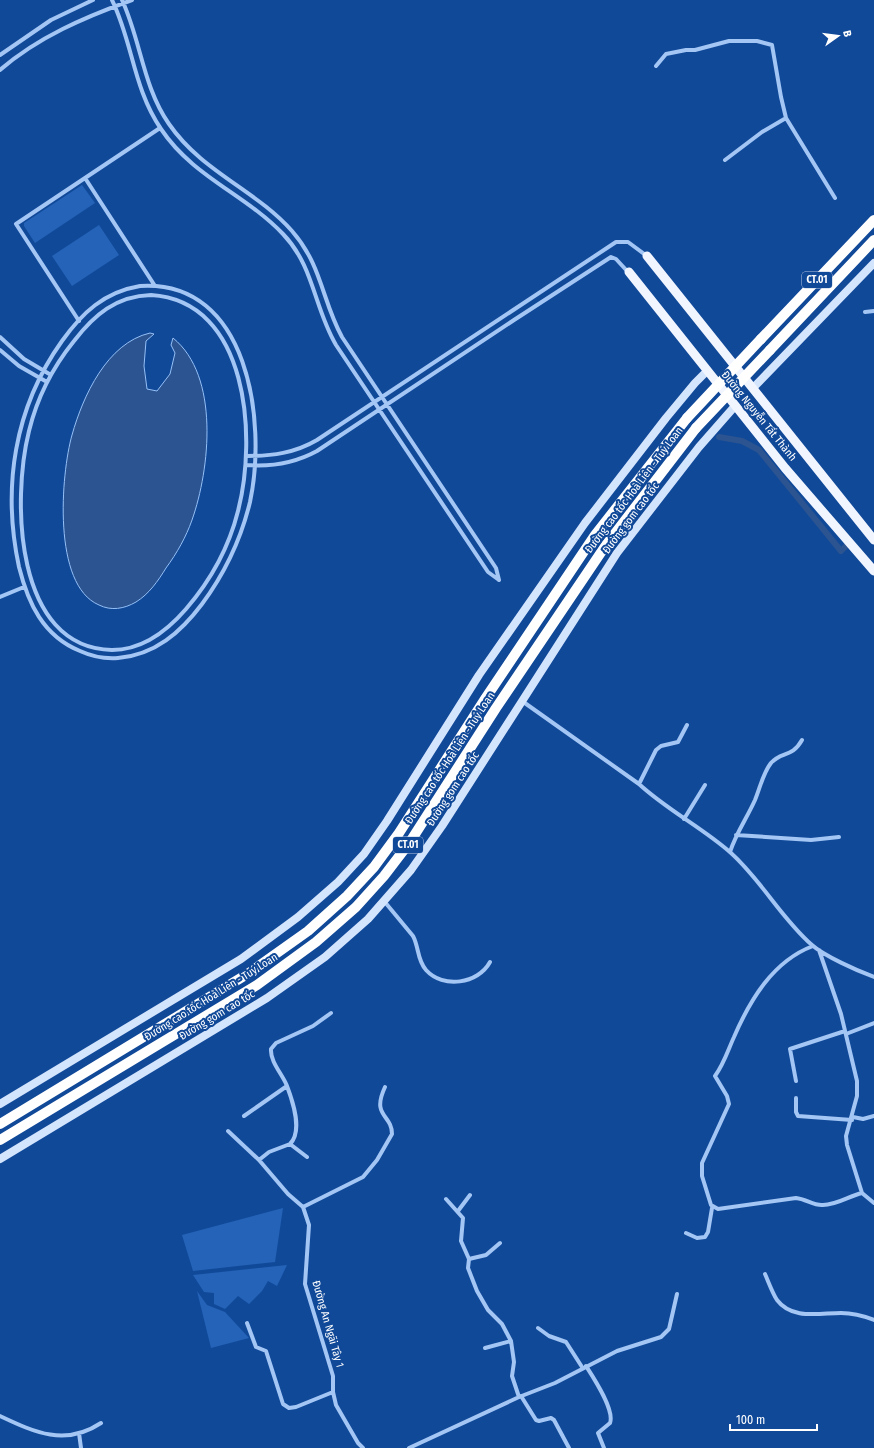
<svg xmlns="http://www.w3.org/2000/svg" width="874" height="1448" font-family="'Fira Sans Condensed',sans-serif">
<rect width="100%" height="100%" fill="#114999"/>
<path fill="#2463b8" d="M82 185 95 203 35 243 24 226V223Z
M99 225 119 255 72 286 52 256Z
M283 1208 275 1262 193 1271 182 1235Z
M287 1265 277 1286 268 1281 262 1291 249 1304 238 1296 225 1309 214 1304V1293L204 1292 193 1275Z
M197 1291 207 1305 225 1312 249 1338 211 1348Z"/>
<path fill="#2b5490" stroke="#95c0f7" d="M150 333 154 334 146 341 144 366 147 389 157 391 170 374 175 353 171 345 173 338C220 376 210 469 192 520 186 537 177 553 166 568 158 581 149 594 136 602 124 609 111 611 99 605 52 585 61 474 72 435 83 396 107 343 150 333Z"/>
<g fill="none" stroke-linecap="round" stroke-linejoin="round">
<path stroke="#2b5490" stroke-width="6" d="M719 437 742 441 759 450 841 551 845 547"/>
<path stroke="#a3c6f4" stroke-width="4" d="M112 0C133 43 133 88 161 129 193 177 245 194 283 234 314 266 314 308 336 345L488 572 499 580
M122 0C141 41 143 87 169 124 202 172 256 190 292 231 322 265 322 301 342 337L496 568 499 580
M0 55 51 20 93 0
M656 66 666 54 686 50H695L729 41H757L772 45 781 97 786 118 835 198
M0 70C38 37 85 17 132 0
M725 160 762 132 786 118
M85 178 155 286
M140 286C249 279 267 422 250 502 241 539 225 573 202 604 181 632 155 655 118 658 105 659 91 656 80 651 43 636 28 603 19 567 2 488 14 408 62 341 82 313 104 292 140 286Z
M151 295C249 301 257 438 238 511 229 547 211 580 186 609 167 631 143 650 112 650 14 648 12 499 29 431 37 398 53 367 74 341 94 315 116 296 151 295Z
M865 312 874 311
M79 321 16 224 160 128
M0 337 24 359 51 375
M0 350 19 366 47 382
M247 456C272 456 295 453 317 440L616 242H628L647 256
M246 465C270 467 295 463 317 451L514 320 611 257 616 259 628 272
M0 597 24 587
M522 701 639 784C667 810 703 828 731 853 762 881 781 918 812 945 824 956 858 971 874 977
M639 784 656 750 661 746 678 742 687 725
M684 819 705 785
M736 835 811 840 839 837
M730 852C736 833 747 818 755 800 760 788 763 773 771 763 781 751 792 758 802 740
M384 901 413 936C419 947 417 960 426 970 443 989 478 984 490 962
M813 946C773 961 750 1000 734 1037 728 1050 724 1064 715 1076L727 1096 729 1104 702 1163V1176L711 1205 718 1209 796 1198C806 1199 814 1206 823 1205 837 1205 849 1196 862 1193
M819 950 841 1014 857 1081V1096L846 1136 847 1145 862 1193 874 1203
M846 1034 874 1023
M796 1081 790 1049 845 1031
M796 1098V1112L798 1116 852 1120
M244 1116 287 1086
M853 1117 863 1119 874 1116
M228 1131 259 1160 288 1194 303 1207 309 1225 305 1284 333 1376V1392L336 1405 358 1443 363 1448
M307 1157 290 1144C303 1131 293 1102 287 1086 283 1075 270 1062 271 1049L276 1043 313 1026 331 1013
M259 1160 269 1152 290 1144
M446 1199 463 1218 461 1241 469 1259 468 1268 477 1291 488 1310 502 1324 511 1341 514 1362 512 1376 519 1397
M303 1207 363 1177 377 1160 392 1134C392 1114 371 1117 385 1087
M458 1211 470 1195
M686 1233 697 1238 705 1237 708 1232 712 1208
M469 1259 486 1255 500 1243
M765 1274C769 1283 772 1292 777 1300 792 1320 819 1313 841 1313 852 1313 864 1316 874 1320
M247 1323 256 1347 266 1351 283 1404 289 1408 296 1407 333 1392
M538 1328 549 1336 566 1342 582 1367
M485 1348 511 1341
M586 1366C593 1377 615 1410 610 1423L598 1433 604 1448
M521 1396 536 1420 539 1421 551 1418 554 1420 569 1448
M0 1416C34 1432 65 1447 101 1423
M79 1433 81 1448
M409 1448 519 1397 555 1383 617 1351 661 1337 669 1329 677 1294"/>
<path stroke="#d3e4fd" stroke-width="8" d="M753 388 874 263
M0 1104 241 959 298 917 338 882 364 854 387 821 479 675 585 523 666 418 695 383 707 371
M0 1159 267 998 325 957 368 919 411 870 442 826 617 553 699 447 735 406"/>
<path stroke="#f0f5ff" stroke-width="9" d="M647 256 874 540
M629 272 785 468 874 571"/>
<path stroke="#fff" stroke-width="10" d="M761 339 874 220
M770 350 874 240
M0 1124 249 973 308 931 347 896 374 867 399 833 485 699 595 535 687 418
M0 1140 257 985 316 942 356 907 384 876 410 842 496 708 606 545 696 428"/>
<path stroke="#fff" stroke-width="10" d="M687 418 761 339
M696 428 770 350"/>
</g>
<g text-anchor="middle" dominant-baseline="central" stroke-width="4" stroke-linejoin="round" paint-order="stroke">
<g fill="#114999" stroke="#b8c8e0" stroke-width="1">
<rect x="802" y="272" width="30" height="16" rx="3"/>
<rect x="393" y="837" width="30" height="16" rx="3"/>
</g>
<g font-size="10" font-weight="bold" fill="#fff">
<text x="817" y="280">CT.01</text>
<text x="408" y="845">CT.01</text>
</g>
<g font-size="11" fill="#fff" stroke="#114999">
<text transform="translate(759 416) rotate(51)">Đường Nguyễn Tất Thành</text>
<text transform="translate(634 490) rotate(-53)">Đường cao tốc Hoà Liên - Tuý Loan</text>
<text transform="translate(631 518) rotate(-53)">Đường gom cao tốc</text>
<text transform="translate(450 758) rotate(-57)">Đường cao tốc Hoà Liên - Tuý Loan</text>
<text transform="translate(453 789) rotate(-57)">Đường gom cao tốc</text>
<text transform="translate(211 997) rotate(-32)">Đường cao tốc Hoà Liên - Tuý Loan</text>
<text transform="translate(217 1015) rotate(-31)">Đường gom cao tốc</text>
<text transform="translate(328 1324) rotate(74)">Đường An Ngãi Tây 1</text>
</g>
</g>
<g transform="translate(838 36) rotate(76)" stroke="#114999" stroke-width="3" paint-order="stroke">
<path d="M0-3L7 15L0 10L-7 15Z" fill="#ffffff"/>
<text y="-6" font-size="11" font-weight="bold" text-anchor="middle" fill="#ffffff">B</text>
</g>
<path d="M730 1424v6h87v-6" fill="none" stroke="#ffffff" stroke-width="2"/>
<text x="736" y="1424" font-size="12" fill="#ffffff" stroke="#114999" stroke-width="3" paint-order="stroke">100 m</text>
</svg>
